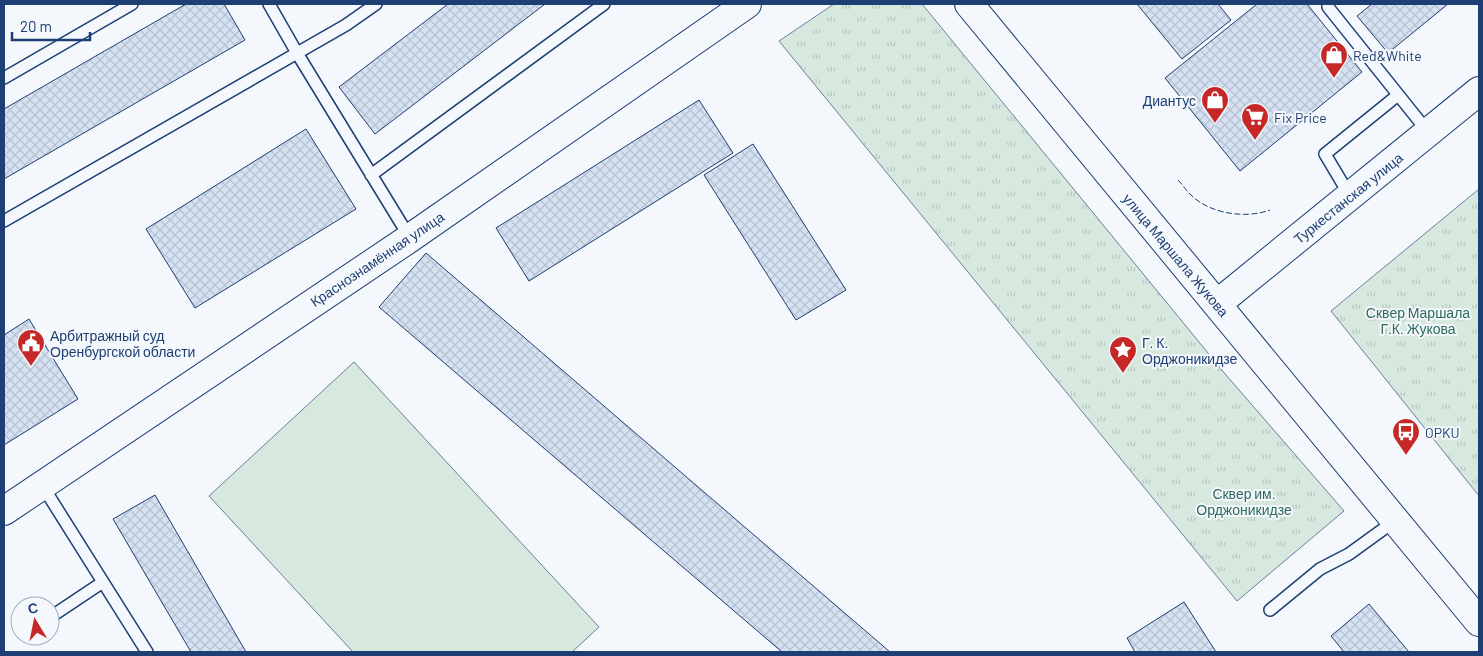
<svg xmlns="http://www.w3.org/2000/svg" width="1483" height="656" font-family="Barlow,sans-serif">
<defs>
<pattern id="park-tufts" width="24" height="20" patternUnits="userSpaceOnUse" patternTransform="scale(1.25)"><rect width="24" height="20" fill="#d7e8df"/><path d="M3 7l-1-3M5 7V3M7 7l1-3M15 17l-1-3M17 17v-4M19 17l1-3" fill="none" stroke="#b8c8c3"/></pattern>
<pattern id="building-cross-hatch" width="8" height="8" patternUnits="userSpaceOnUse" patternTransform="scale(1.25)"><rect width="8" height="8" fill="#d5e0f0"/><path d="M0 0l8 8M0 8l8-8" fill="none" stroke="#b6c1d1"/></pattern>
</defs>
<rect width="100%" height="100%" fill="#f4f7fb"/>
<path fill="url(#park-tufts)" stroke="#687fa3" d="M834 4H922L1226 375 1344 511 1237 601 779 41Z
M1479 189V496L1331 311Z"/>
<path fill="#d7e8df" stroke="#687fa3" d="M354 362 599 627 572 652H353L209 496Z"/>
<path fill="url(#building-cross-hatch)" stroke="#1d3f73" d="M186 4H224L245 40 4 179V109Z
M448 4H545L375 134 339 87Z
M1137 4H1218L1231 20 1182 59Z
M1257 4H1307L1362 72 1240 171 1165 78Z
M1372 4H1448L1388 53 1357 16Z
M699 100 733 153 529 281 496 228Z
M306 129 356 209 195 308 146 229Z
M753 144 846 290 796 320 704 175Z
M426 253 890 652H782L379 307Z
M29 319 78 399 4 445V335Z
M155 495 246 652H191L113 519Z
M1184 602 1216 652H1135L1127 638Z
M1369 604 1409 652H1344L1331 636Z"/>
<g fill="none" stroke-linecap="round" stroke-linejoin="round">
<defs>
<path id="lane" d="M269 4 297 53 410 238
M1328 4V7L1428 132
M4 78 132 4
M371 175 604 4
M1350 196 1325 154 1398 95
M4 221 346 25 376 4
M42 485 147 652
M1270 610 1320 569 1349 554 1396 520
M52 616 103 582"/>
<path id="secondary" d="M969 4 1479 622
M1217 304 1479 91
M4 511 410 238 747 4"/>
</defs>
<use href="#lane" stroke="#1d3f73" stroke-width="14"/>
<use href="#secondary" stroke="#1d3f73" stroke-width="30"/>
<use href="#lane" stroke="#f4f7fb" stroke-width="11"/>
<use href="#secondary" stroke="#f4f7fb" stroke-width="28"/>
<path stroke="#1d3f73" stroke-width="1" stroke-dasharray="6 2.5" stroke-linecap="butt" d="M1178 180C1183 185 1186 191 1191 195 1210 214 1246 219 1270 210"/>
</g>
<defs>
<symbol id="shop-pin" viewBox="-11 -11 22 30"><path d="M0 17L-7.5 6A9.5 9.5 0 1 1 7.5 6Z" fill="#c62828" stroke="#f4f7fb"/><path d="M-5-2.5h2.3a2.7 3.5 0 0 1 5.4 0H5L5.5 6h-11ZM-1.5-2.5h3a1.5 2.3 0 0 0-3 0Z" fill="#fff"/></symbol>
<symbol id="supermarket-pin" viewBox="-11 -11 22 30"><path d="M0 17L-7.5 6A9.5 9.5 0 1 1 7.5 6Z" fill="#c62828" stroke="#f4f7fb"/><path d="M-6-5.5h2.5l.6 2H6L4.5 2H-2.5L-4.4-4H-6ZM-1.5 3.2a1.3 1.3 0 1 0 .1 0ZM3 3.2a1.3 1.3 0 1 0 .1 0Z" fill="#fff"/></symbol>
<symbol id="civic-pin" viewBox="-11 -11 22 30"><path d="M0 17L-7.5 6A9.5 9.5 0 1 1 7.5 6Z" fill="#c62828" stroke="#f4f7fb"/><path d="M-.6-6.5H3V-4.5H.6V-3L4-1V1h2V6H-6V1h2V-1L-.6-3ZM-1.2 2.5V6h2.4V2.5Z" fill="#fff"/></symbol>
<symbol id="sight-pin" viewBox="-11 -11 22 30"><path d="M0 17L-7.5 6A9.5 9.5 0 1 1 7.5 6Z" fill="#c62828" stroke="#f4f7fb"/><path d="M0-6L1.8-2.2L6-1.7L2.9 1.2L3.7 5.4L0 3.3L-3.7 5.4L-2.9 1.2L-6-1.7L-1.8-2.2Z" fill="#fff"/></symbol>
<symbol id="bus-pin" viewBox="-11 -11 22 30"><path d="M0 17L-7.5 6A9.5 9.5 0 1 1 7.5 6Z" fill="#c62828" stroke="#f4f7fb"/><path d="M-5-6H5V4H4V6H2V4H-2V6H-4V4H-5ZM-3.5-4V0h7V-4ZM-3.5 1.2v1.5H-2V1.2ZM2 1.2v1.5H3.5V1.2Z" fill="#fff"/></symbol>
</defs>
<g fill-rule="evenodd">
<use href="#shop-pin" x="1318" y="39" width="32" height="43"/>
<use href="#shop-pin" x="1199" y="84" width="32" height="43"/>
<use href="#supermarket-pin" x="1239" y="101" width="32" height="43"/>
<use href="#civic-pin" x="15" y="327" width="32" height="43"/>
<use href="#sight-pin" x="1107" y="334" width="32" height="43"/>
<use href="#bus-pin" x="1390" y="416" width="32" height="43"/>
</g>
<g text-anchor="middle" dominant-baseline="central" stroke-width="4" stroke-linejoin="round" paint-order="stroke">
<g font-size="14" fill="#1d3f73" stroke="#f4f7fb" text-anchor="start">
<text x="1353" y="55">Red&amp;White</text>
<text x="1196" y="100" text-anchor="end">Диантус</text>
<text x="1274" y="117">Fix Price</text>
<text x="50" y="335">Арбитражный суд<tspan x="50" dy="16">Оренбургской области</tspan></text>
<text x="1142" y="342">Г. К.<tspan x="1142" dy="16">Орджоникидзе</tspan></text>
<text x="1425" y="432">OPKU</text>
</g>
<g font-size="14" fill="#1d3f73" stroke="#f4f7fb">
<text transform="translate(1348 198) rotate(-39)">Туркестанская улица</text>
<text transform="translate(1176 255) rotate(50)">улица Маршала Жукова</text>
<text transform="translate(377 259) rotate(-34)">Краснознамённая улица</text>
</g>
<g font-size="14" fill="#2c6c60" stroke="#f4f7fb">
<text x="1418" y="312">Сквер Маршала<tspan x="1418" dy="16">Г.К. Жукова</tspan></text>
<text x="1244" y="493">Сквер им.<tspan x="1244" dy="16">Орджоникидзе</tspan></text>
</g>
</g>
<rect width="1483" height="656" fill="none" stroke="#1d3f73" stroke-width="10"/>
<g transform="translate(35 621) rotate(350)"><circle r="24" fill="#f4f7fb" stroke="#9eadc5"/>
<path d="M0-4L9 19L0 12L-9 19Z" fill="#c62828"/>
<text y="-8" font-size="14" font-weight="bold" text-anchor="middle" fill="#1d3f73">С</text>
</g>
<path d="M12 32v8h78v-8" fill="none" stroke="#1d3f73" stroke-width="2.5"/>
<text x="20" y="32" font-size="15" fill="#1d3f73" stroke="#f4f7fb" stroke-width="4" paint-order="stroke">20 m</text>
</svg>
